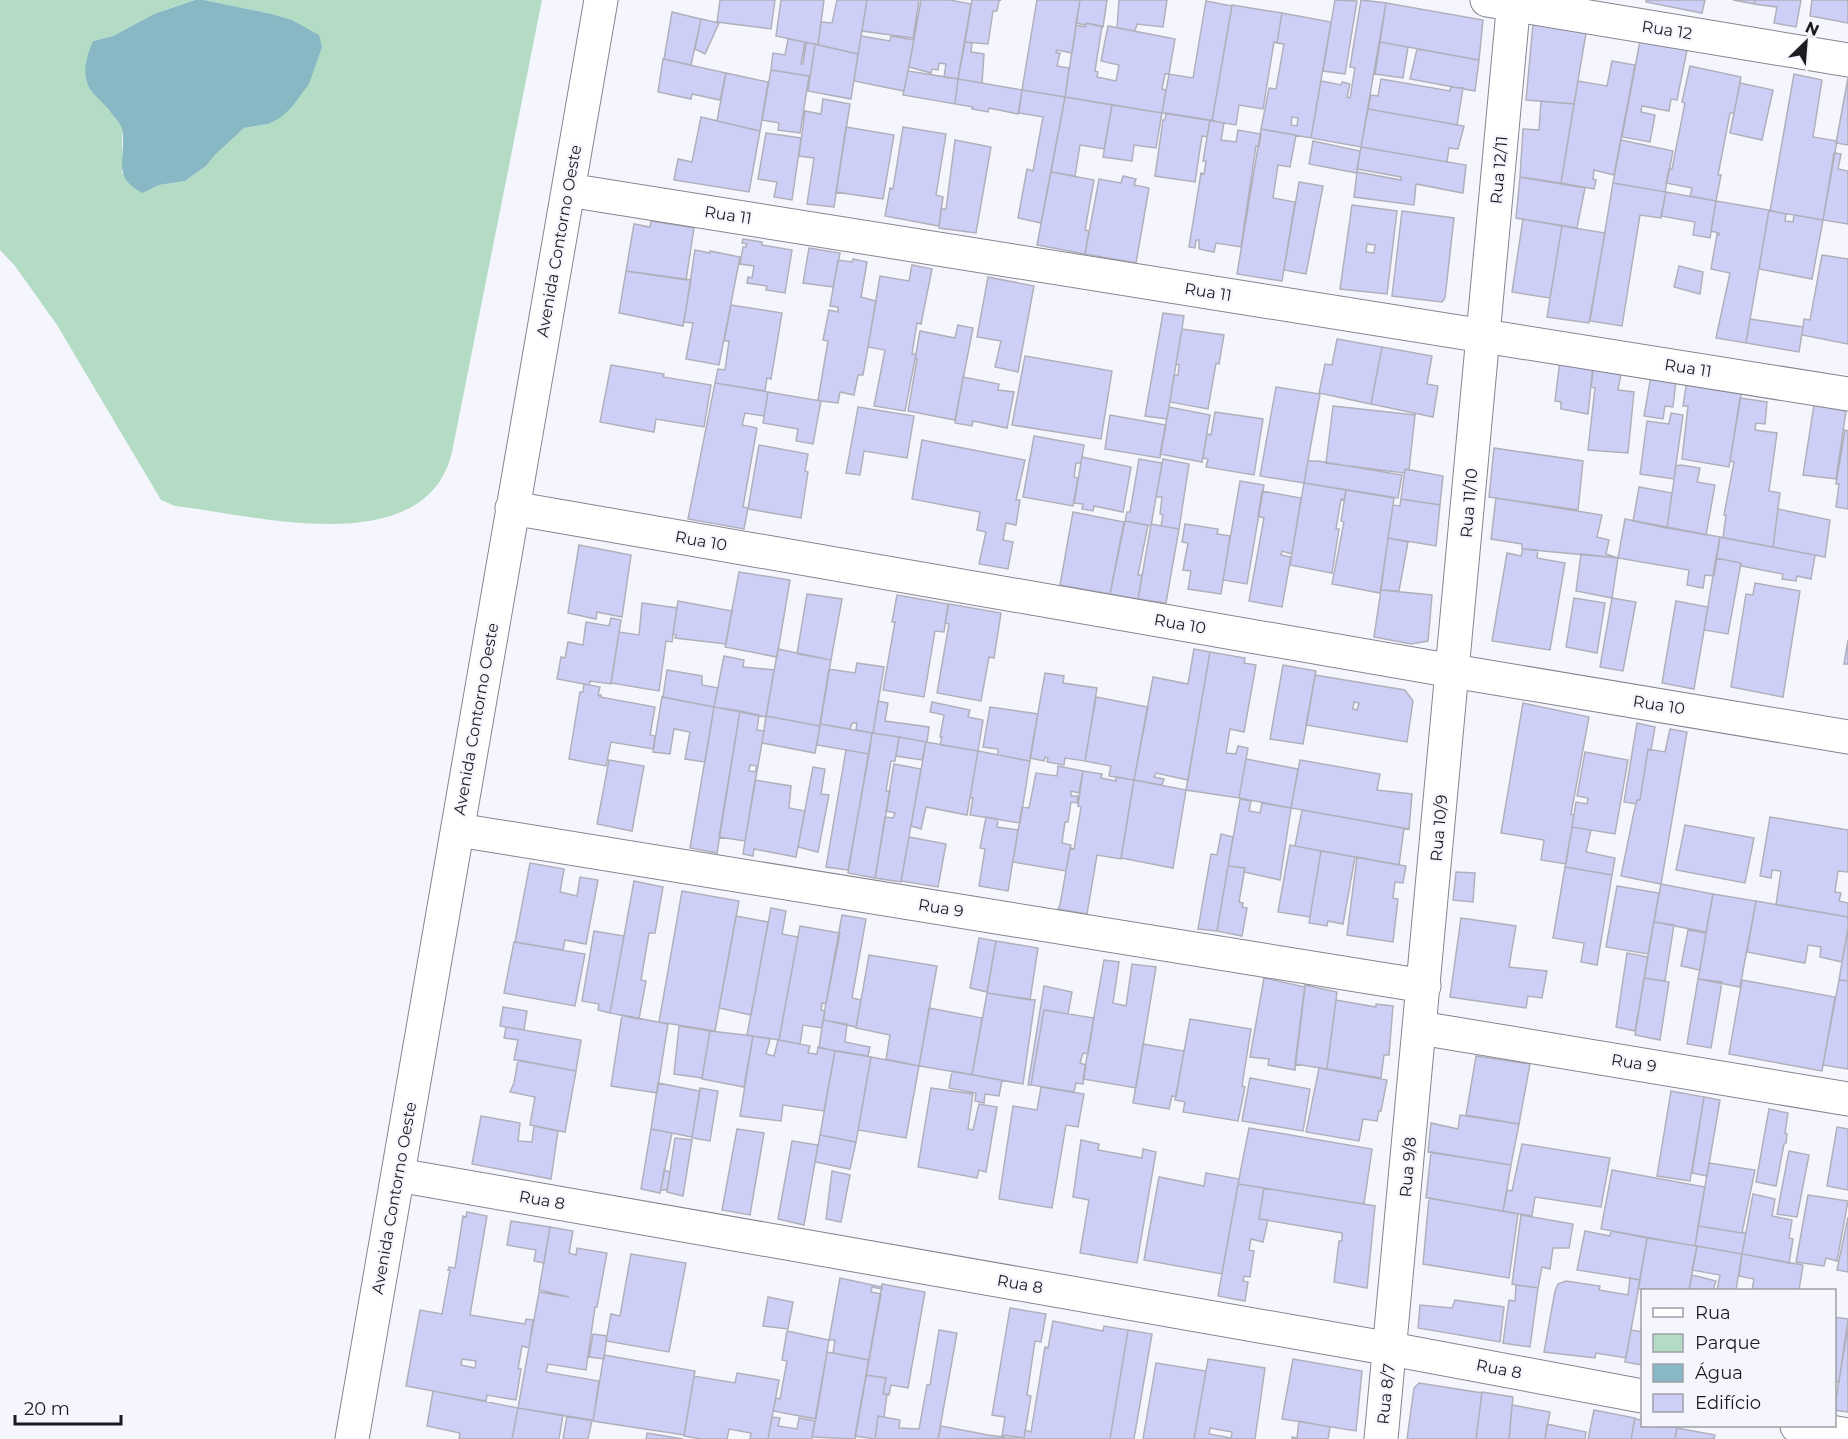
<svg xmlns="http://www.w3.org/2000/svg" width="1848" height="1439" font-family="Montserrat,sans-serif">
<rect width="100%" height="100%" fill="#f5f6fd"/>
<path fill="#b4dcc5" d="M0 0H195L154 14 113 36 93 41 92 91 109 109 122 127V173L143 193 159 185 185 181 206 166 215 155 244 128 268 124 309 84 313 68 267 13 204 0H542L452 452C426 563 254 515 175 506L161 500 57 325 15 266 0 250Z"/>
<path fill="#87b8c3" d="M195 0H204L267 13 292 20 319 35 322 47 309 84 291 108 280 118 268 124 244 128 215 155 206 166 185 181 159 185 143 193C110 177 127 157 122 129 121 124 115 118 112 114 107 106 99 100 93 93 80 77 86 58 93 41L113 36 154 14Z"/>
<path fill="#cecff6" stroke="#b0b0bc" stroke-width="1.5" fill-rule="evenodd" d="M720 0H775L771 29 717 22Z
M781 0H824L818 45 776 36Z
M837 0H867L858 54 818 45 821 22 832 23Z
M867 0H919L913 38 862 31Z
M921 0H950L971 4 958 79 944 77 946 64 939 63 938 70 932 69 931 73 909 67Z
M972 0H1001L999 1 997 11H993L988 44 965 42Z
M1037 0H1080L1072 53 1057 50 1056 53H1060L1057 66 1069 68 1065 97 1022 90Z
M1080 0H1107L1103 27 1086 23V25L1076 23Z
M1119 0H1167L1163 27 1137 24 1135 31 1117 28Z
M1335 0 1357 1 1345 74 1323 71Z
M1361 0 1386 3 1361 147 1311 138 1321 81 1341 85 1342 82 1350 84 1347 97 1350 98 1355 68 1350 67Z
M1646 0H1705L1702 13 1646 2Z
M1733 0H1755L1754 4Z
M1755 0H1801L1796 27 1774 23 1777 7 1754 4Z
M1812 0H1848V23L1810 16Z
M1206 1 1232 6 1212 121 1162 113 1169 74 1193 78Z
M1386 3 1483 20 1479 60 1380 42Z
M1232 5 1282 13 1277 43 1274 42 1263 109 1239 105 1236 125 1212 121Z
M672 12 701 19 691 65 664 59Z
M1282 13 1331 22 1311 138 1261 129 1269 88 1276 89 1284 44 1277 43ZM1292 117 1298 118 1297 126 1291 125Z
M701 19 719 23 705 54 695 49Z
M1086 23 1102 26 1095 71 1098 72 1097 77 1116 81 1119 65 1101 61 1108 26 1175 39 1169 74H1165L1162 89 1166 90 1162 113 1065 97 1076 25 1085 27Z
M1533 24 1586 33 1574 104 1526 100Z
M861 36 890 41 891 36 914 40 904 91 854 81Z
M788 39 805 42 801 64H803L806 43 815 44 810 78 809 76 771 70 773 53 785 55Z
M1640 41 1687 50 1677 100 1671 99 1669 111 1642 106 1641 112 1655 115 1650 142 1622 137Z
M965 42 972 43 971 52 984 54 982 83 958 79Z
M1380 42 1408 47 1403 78 1375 74Z
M815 44 858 54 851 99 808 91Z
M1417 49 1479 60 1475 91 1410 79Z
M663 59 726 73 720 100 692 94 691 99 658 92Z
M1612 61 1635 65 1614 175 1594 170 1593 179 1596 180 1594 189 1561 183 1578 81 1607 86Z
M1690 66 1741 77 1734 113H1730L1718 175H1721L1716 201 1690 196 1692 188 1666 183 1669 169H1672L1685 103 1682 102Z
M771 70 809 76 800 133 778 130 779 123 762 120Z
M908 71 958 79 955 104 903 95Z
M726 73 768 82 760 131 717 121Z
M1794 74 1822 80 1813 137 1837 141 1823 220 1770 211Z
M1848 78V145L1836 143Z
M958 79 1022 90 1018 114 989 108 988 112 972 109 973 107 955 104Z
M1381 79 1450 91 1451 87 1463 88 1457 125 1368 109 1371 95 1378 96Z
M1740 83 1773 90 1762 140 1730 133Z
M1022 90 1065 97 1041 223 1018 218 1027 169 1033 171 1043 117 1019 113Z
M1065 97 1112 105 1104 149 1080 145 1075 176 1051 172Z
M823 99 850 104 834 207 807 204 814 158 799 156 805 111 821 114Z
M1541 101 1574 104 1561 183 1520 177 1523 129 1539 130Z
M1112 105 1162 113 1156 148 1134 145 1132 161 1103 157Z
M1368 109 1464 126 1458 149 1449 148 1447 162 1361 147Z
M1166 113 1210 120 1207 137 1202 136 1195 182 1155 176 1163 120H1165Z
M701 117 760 131 749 192 674 180 678 159 692 162Z
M1210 120 1224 123 1221 140 1236 142 1238 130 1261 134 1259 146H1256L1241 247 1216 243 1214 252 1199 249V240H1196L1195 248 1189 247 1201 173 1204 174 1206 161H1203Z
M846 127 894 135 883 199 836 192Z
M903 127 946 134 936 195 943 197 939 226 885 216 890 188 893 189Z
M1261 129 1296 135 1290 167 1278 165 1273 198 1295 202 1282 281 1237 274Z
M766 133 801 138 792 200 774 197 777 182 758 179Z
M955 140 991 147 976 233 939 228 941 209H946Z
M1621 140 1673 151 1665 192 1613 183Z
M1313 141 1360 151 1357 173 1309 164Z
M1361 147 1466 165 1463 193 1416 184 1414 205 1354 197 1357 172 1401 180V177L1357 169Z
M1834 153 1841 154 1838 169 1848 171V224L1823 220Z
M1051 172 1094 180 1085 230 1089 231 1085 254 1037 245Z
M1123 176 1136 179 1134 185 1149 188 1136 263 1085 254 1099 179 1121 183Z
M1520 177 1585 188 1577 228 1516 218Z
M1299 182 1323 186 1306 274 1284 270Z
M1613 183 1666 192 1661 218 1640 215 1622 326 1590 321Z
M1666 192 1716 201 1710 238 1693 235 1695 222 1661 216Z
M1716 201 1769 210 1746 343 1716 338 1730 273 1711 269 1717 234 1719 235V233L1711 231Z
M1352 205 1397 211 1387 294 1340 289ZM1367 244 1375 245 1374 253 1366 252Z
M1769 210 1786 214 1785 221 1793 222 1794 215 1823 220 1812 279 1759 269Z
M1402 211 1454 218 1445 298 1442 302 1392 296Z
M1523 219 1562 226 1550 298 1512 292Z
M651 221 694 228 686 280 626 271 634 224 650 227Z
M1562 226 1605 233 1589 323 1547 317Z
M743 239 762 242V245L792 250 785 293 766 290 767 286 747 283 748 277 752 278 754 266 740 264 743 247H746L747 244 742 243Z
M809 248 840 253 833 287 803 283Z
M695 250 710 253V251L740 257 719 365 686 359 693 323 684 322Z
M1822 255 1848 259V344L1802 335 1804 319 1810 320Z
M853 259 867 262 861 297 876 301 863 375H858L854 395 840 392 838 403 821 401 818 400 828 341 823 340 829 310 838 312V307L830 306 838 260 852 262Z
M912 265 932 269 921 324 917 323 912 354H916L905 411 874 406 885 350 868 347 880 276 909 281Z
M1679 266 1703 272 1700 294 1674 287Z
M626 271 691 280 683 326 619 313Z
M988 277 1034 286 1018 372 995 367 1001 341 977 337Z
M731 305 782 313 771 379 767 378 765 391 715 383 718 369 725 370 729 341H724Z
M1163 313 1184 316 1167 419 1145 416Z
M1750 319 1803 327 1799 352 1746 343Z
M958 325 973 328 955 420 908 411 917 359H915L920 331 955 338Z
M1182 329 1224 335 1219 364 1216 363 1208 409 1170 402 1174 375H1178L1179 365 1176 364Z
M1337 339 1382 347 1371 404 1319 393 1325 364 1332 365Z
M1382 347 1432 356 1427 384 1438 386 1433 417 1371 404Z
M1025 356 1112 371 1101 439 1012 425Z
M1560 360 1593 365 1588 414 1561 409V402L1555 401Z
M1594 363 1622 368 1618 390 1634 392 1628 453 1588 450 1595 388 1591 387Z
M611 365 664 374 663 377 711 385 704 427 656 419 654 432 600 422Z
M1651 376 1676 380 1673 407 1665 406 1663 419 1644 416Z
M963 377 999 384 998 390 1014 392 1007 428 973 421 972 426 955 423Z
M1687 380 1742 389 1729 467 1682 459 1688 406H1683Z
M715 383 768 392 764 416 745 413 742 425 757 428 743 507 748 508 744 529 688 519Z
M1276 387 1320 394 1304 483 1260 476Z
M768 392 821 401 813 444 796 441 798 429 763 423Z
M1740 398 1767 402 1765 424 1756 423 1755 430 1777 433 1769 491 1780 493 1773 547 1723 538 1726 515H1724L1734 462 1730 461Z
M1814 405 1846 411 1836 479 1803 475Z
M1333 406 1415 415 1409 470 1405 469 1404 473 1326 463Z
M858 407 914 416 907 458 864 451 860 475 846 473Z
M1169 407 1210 415 1202 462 1160 454Z
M1215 412 1263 419 1254 475 1206 467 1208 459 1203 458 1207 434 1211 435Z
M1671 413 1683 415 1674 479 1640 474 1647 421 1669 424Z
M1110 415 1166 425 1160 458 1105 449Z
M1845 430 1848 431V509L1836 507 1839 484H1836Z
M1034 436 1084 445 1081 463H1076L1074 477 1078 478 1073 506 1023 497Z
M922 440 1025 460 1016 500H1020L1016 525 1006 523 1003 540 1013 542 1008 569 979 564 986 532 977 530 980 512 912 499Z
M759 445 808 454 805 471 808 472 801 518 748 509Z
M1494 448 1583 461 1578 510 1489 497Z
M1082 457 1131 467 1123 512 1094 506 1093 511 1082 509 1083 504 1074 503Z
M1139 459 1162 463 1151 526 1125 521 1127 512H1130Z
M1163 459 1189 464 1179 529 1161 526 1163 515 1160 514 1162 497H1156Z
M1308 461H1318L1402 475 1398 498 1304 483Z
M1681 465 1700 468 1697 482 1715 485 1706 535 1667 528 1676 466Z
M1405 469 1443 476 1440 505 1401 499Z
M1240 481 1264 485 1247 584 1223 580Z
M1304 483 1346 490 1344 500 1341 499 1336 529H1339L1332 573 1290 565Z
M1639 487 1672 493 1667 528 1633 521Z
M1346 490 1394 498 1380 593 1332 584 1344 522 1341 521Z
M1262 491 1301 498 1292 554 1282 551 1281 555 1291 557 1282 607 1249 601 1264 518 1258 516Z
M1496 498 1602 515 1597 537 1609 540 1606 554 1618 558 1522 549V544L1491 539Z
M1401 499 1440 505 1436 546 1388 538 1393 505 1400 506Z
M1778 509 1830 520 1825 557 1773 547Z
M1073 512 1124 522 1110 594 1060 585Z
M1625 519 1720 537 1714 576 1705 575 1703 588 1687 585 1689 570 1618 558Z
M1125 521 1148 525 1138 575H1142L1138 599 1110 594Z
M1151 524 1179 529 1166 603 1138 599Z
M1185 524 1218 529 1217 534 1230 536 1221 594 1188 589 1191 571 1183 570 1188 543 1182 542Z
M1720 537 1815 555 1811 579 1797 576 1796 581 1782 579 1783 574 1741 566V563L1716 558Z
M1388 538 1408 542 1399 591 1381 590Z
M579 545 631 555 622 617 597 612 596 619 568 613Z
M1523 549 1538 550 1537 558 1565 563 1550 650 1492 641 1507 553 1521 556Z
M1581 554 1618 558 1612 598 1576 591Z
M1716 558 1741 563 1728 634 1704 630Z
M739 572 790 580 777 657 725 647Z
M1755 583 1800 591 1783 697 1731 687 1746 594 1753 595Z
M1381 590 1432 595 1428 641 1411 644 1374 637Z
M807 594 842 599 831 660 797 654Z
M897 595 948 604 944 632 935 631 924 697 883 690 895 622H892Z
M1574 598 1605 603 1597 653 1566 647Z
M1612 598 1636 602 1623 671 1600 667Z
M678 601 732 611 726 644 675 638 676 635 673 634Z
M1676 601 1708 607 1694 689 1662 683Z
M642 603 677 608 672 642 666 641 659 691 611 683 619 632 639 635Z
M949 604 1001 613 994 658 989 657 981 701 937 693 949 624 945 623Z
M611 618 621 620 611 684 590 681 589 685 557 679 561 657 565 658 568 642 583 645 586 622 609 626Z
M1848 640V664H1844Z
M778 649 831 660 820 726 766 716Z
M1194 649 1210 652 1188 780 1156 773 1154 777 1164 779 1162 785 1134 780 1153 677 1188 684Z
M1210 652 1245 658 1244 663 1256 665 1244 732 1230 729 1226 753 1236 754 1238 746 1248 748 1239 798 1186 790Z
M724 656 744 660 743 667 774 670 766 717 714 707Z
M857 663 884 667 873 733 856 730 857 723H852L850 729 820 724 829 669 855 673Z
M1283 665 1316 671 1303 744 1270 739Z
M667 670 702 676V685L718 688 714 707 663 697Z
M1045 673 1064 676 1063 683 1097 688 1085 761 1065 758 1064 765 1047 762 1048 758 1045 757 1044 761 1030 758Z
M1315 675 1405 690 1413 701 1407 742 1306 725ZM1354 702 1359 703 1357 710 1353 709Z
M584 684 600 687 598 695H601L600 697 655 707 650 735 655 736 653 749 611 742 606 766 569 759 580 692H583Z
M662 697 714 707 705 762 685 759 690 732 674 729 670 754 653 752Z
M1096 697 1148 707 1134 780 1109 776 1111 766 1085 761Z
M878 701 888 703 885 721 929 727 927 742 873 733Z
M932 702 970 710 968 717 983 720 978 751 940 745 942 737H940L944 715 930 712Z
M1523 703 1589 717 1571 814 1574 815 1566 864 1541 860 1544 840 1501 833Z
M714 707 740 711 717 853 690 848Z
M990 707 1038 714 1030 761 998 755V749L983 747Z
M740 711 759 715 757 730 764 731 745 841 719 837ZM750 765 757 766 755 772 749 771Z
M766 716 820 726 815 753 762 743Z
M1637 723 1655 727 1651 750 1648 749 1640 800H1637L1636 804 1624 802Z
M820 724 872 733 869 754 817 745Z
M1670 729 1687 732 1661 884 1621 876 1634 812 1637 800H1640L1648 749 1665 752Z
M872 733 899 737 895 761H891L886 791H890L875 878 848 873Z
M899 737 926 742 922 760 896 756Z
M926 742 978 751 967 815 926 807 921 829 911 826Z
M846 750 869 754 848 870 826 867Z
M978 751 1030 761 1020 823 970 815 973 798H970Z
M1585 752 1628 760 1615 834 1572 827 1576 802 1587 804 1588 798 1577 796Z
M1246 759 1298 769 1291 808 1239 798Z
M609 760 644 766 632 831 597 824Z
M1300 760 1380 774 1377 790 1412 794 1409 829 1291 808Z
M894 764 921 769 901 882 875 878 885 817 893 818 895 813 886 811Z
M1058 766 1083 771 1079 793 1071 791V796H1078L1077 803 1071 802 1068 822H1065L1062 843 1071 845 1066 871 1013 862 1022 807 1029 808 1036 773 1057 776Z
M813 767 825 769 821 794 829 795 818 852 798 847Z
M1083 771 1102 774 1101 778 1116 781V777L1134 780 1121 859 1097 855 1087 914 1058 909 1060 905 1070 848 1074 849 1081 807 1078 806Z
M755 780 791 786 789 808 805 811 796 857 754 849 753 856 743 854Z
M1134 780 1186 790 1173 868 1121 858Z
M1240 799 1251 801 1249 811 1260 813 1262 803 1291 808 1280 880 1244 872 1245 868 1228 866Z
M1302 810 1404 828 1399 865 1295 846Z
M986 817 998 819 997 827 1018 830 1008 891 979 886 985 849 980 848Z
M1770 817 1848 830V872L1838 871 1835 892 1841 893 1839 901 1848 903V917L1776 905 1781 871 1772 870 1771 878 1760 876Z
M1685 825 1754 838 1745 883 1676 870Z
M1572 827 1591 830 1586 852 1615 858 1612 875 1565 867Z
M1221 834 1233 837 1217 931 1198 929 1211 854 1217 855Z
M909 837 946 844 938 887 901 881Z
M1290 845 1321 851 1310 917 1278 912Z
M1321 851 1355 857 1343 924 1328 921 1327 926 1309 923Z
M1357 857 1406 866 1403 883 1395 882 1393 898 1398 899 1393 942 1347 935Z
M530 863 564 869 560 892 577 896 580 877 598 880 586 944 565 940 563 950 515 942Z
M1228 866 1245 868 1239 902 1243 903 1242 907 1247 908 1242 936 1217 931Z
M1565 867 1612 875 1597 965 1581 962 1584 943 1553 938Z
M1456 872 1475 873 1473 902 1453 900Z
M634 881 663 887 655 933H649L641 980 646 981 639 1019 610 1013Z
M1661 884 1713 894 1706 932 1654 922Z
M1617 886 1659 893 1648 954 1606 947Z
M682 891 739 901 715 1031 659 1022Z
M1713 894 1756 901 1740 987 1698 979Z
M1756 901 1848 917V928L1842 962 1820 957 1821 947 1808 945 1805 963 1747 952Z
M771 908 786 911 782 934 798 937 779 1040 747 1035Z
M842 915 866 919 852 998 861 1000 856 1027 823 1020Z
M736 916 768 922 751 1015 719 1008Z
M1461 918 1516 926 1509 967 1547 971 1542 998 1528 996 1526 1008 1450 997Z
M1654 922 1674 925 1665 981 1644 978Z
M800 926 840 933 826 1004 822 1003 821 1010 825 1011 822 1028 803 1025 800 1044 779 1040Z
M1848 928V981L1839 980Z
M1688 930 1706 933 1700 970 1681 966Z
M594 931 624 936 610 1013 598 1010 599 1004 582 1001Z
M979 938 996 941 987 992 970 988Z
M996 941 1038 948 1030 1000 987 993Z
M514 942 585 954 575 1006 504 993Z
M1627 953 1648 957 1635 1031 1616 1027Z
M869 955 937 966 919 1066 886 1059 890 1035 856 1028Z
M1104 960 1119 962 1113 1003 1126 1006 1132 964 1156 967 1136 1088 1083 1079Z
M1264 978 1305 987 1295 1070 1268 1065 1269 1059 1250 1057Z
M1644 978 1669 982 1660 1040 1635 1035Z
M1698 979 1722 982 1711 1048 1687 1044Z
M1742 980 1835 997 1822 1071 1729 1054Z
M1839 980 1848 981V1069L1823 1065Z
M1305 985 1337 992 1327 1069 1295 1064Z
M1044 986 1072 992 1068 1014 1044 1010 1031 1085H1028Z
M987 993 1035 1000 1023 1084 972 1075Z
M1336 1000 1376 1007V1004L1393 1006 1389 1055H1384L1381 1078 1327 1069Z
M503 1007 527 1011 524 1030 500 1026Z
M929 1008 982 1018 972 1075 919 1066Z
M1044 1010 1094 1018 1088 1054 1083 1053 1080 1063 1086 1065 1083 1084 1076 1083 1074 1092 1031 1085Z
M622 1015 668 1024 657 1093 611 1086Z
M1190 1019 1251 1029 1242 1086 1245 1087 1238 1121 1183 1112 1185 1102 1175 1100Z
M823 1020 847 1024 845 1042 870 1047 868 1056 819 1048Z
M679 1026 710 1031 702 1078 674 1074Z
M506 1027 581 1040 576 1071 514 1060 518 1040 504 1038Z
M710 1031 753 1036 744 1087 702 1079Z
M753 1036 770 1039 766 1054 774 1056 778 1040 810 1046 808 1053 817 1054 818 1047 835 1051 824 1111 783 1105 781 1121 740 1116Z
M1143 1044 1184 1051 1176 1097 1172 1096 1169 1109 1133 1103Z
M835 1051 871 1057 856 1142 820 1135Z
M1476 1056 1530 1064 1519 1124 1466 1115Z
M871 1057 919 1066 906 1138 858 1130Z
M518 1060 576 1071 565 1132 530 1125 535 1097 510 1092 514 1083Z
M1319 1068 1387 1080 1381 1111H1379L1377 1121 1363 1119 1359 1141 1306 1132Z
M952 1071 1002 1080 999 1096 985 1094 984 1103 975 1101 976 1093 949 1088Z
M1250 1078 1310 1089 1303 1131 1242 1121Z
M658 1083 700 1091 692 1137 651 1129Z
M1041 1087 1084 1094 1078 1127 1066 1125 1052 1208 999 1199 1013 1106 1037 1110Z
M700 1088 718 1091 710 1141 692 1138Z
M931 1088 973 1094 968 1129 973 1130 979 1104 997 1107 986 1172 979 1170 977 1178 918 1167Z
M1671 1091 1704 1097 1690 1181 1657 1176Z
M1704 1097 1720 1100 1707 1176 1692 1173Z
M1769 1109 1788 1113 1785 1133 1787 1134 1786 1143 1784 1144 1776 1186 1756 1182Z
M1460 1115 1519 1124 1511 1165 1428 1152 1431 1123 1458 1129Z
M481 1116 520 1123 518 1141 532 1142 534 1126 558 1131 551 1179 472 1164Z
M1837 1127 1848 1129V1190L1827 1186Z
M1249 1128 1372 1149 1364 1204 1238 1184Z
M651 1129 672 1133 660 1193 641 1189Z
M737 1129 764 1133 750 1215 722 1210Z
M820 1135 856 1142 850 1169 815 1162Z
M675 1138 692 1140 683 1196 667 1192Z
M1081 1140 1099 1144 1098 1150 1142 1158 1143 1149 1156 1152 1137 1263 1080 1253 1089 1200 1073 1197Z
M792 1141 818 1145 804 1225 778 1219Z
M1522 1144 1610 1158 1601 1207 1535 1197 1532 1216 1503 1211 1507 1190 1512 1191Z
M1789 1151 1809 1155 1797 1217 1777 1214Z
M1431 1152 1511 1165 1503 1211 1426 1198Z
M1709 1163 1755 1170 1742 1233 1698 1226Z
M664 1170 670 1172 667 1190H661Z
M1612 1170 1705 1187 1695 1246 1601 1229Z
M832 1171 850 1175 841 1222 826 1219Z
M1206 1173 1239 1179 1222 1274 1144 1260 1159 1177 1204 1186Z
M1238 1184 1264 1188 1259 1219 1268 1220 1263 1242 1251 1239 1249 1250 1254 1251 1250 1277 1244 1276 1243 1281 1248 1282 1245 1301 1218 1296Z
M1264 1188 1375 1206 1367 1288 1334 1282 1339 1241H1342V1233L1259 1219Z
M1753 1194 1775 1199 1772 1216 1792 1220 1789 1238 1793 1239 1789 1263 1742 1254Z
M1808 1195 1848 1201 1837 1261 1826 1258 1824 1266 1796 1262Z
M1429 1198 1518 1214 1509 1278 1423 1264Z
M467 1212 487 1216 470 1315 525 1324 526 1319 533 1320 529 1348 522 1346 518 1369H521L516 1400 487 1395 486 1401 406 1386 420 1310 442 1314 450 1270H448L449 1267 455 1268 463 1216 466 1217ZM462 1359 476 1361 475 1368 461 1365Z
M1521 1215 1573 1224 1569 1248H1553L1550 1269 1542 1267 1538 1288 1512 1284Z
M1848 1217V1272L1837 1270Z
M511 1221 550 1227 544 1263 534 1261 536 1250 507 1245Z
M1698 1226 1742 1233 1746 1232 1742 1254 1695 1246Z
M550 1227 573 1231 569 1253 576 1255 577 1248 607 1253 597 1307H595L586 1370 548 1364 546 1372 599 1381 593 1421 518 1408 539 1292 569 1297 539 1290Z
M1585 1231 1610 1236 1611 1231 1647 1238 1640 1280 1577 1270Z
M1647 1238 1697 1246 1689 1290 1638 1289Z
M1697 1246 1742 1254 1736 1290H1717L1720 1275 1692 1270Z
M631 1254 686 1263 669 1352 606 1341 611 1314 620 1316Z
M1742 1254 1803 1265 1799 1290H1752L1754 1279 1739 1276Z
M1692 1275 1716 1281 1713 1290H1689Z
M840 1278 882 1287V1289L872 1287 871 1292 881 1294 869 1360 833 1353 835 1340H829Z
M1630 1278 1640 1280 1626 1358 1596 1353 1595 1358 1544 1352 1555 1291 1558 1284 1566 1281 1600 1286 1599 1290 1628 1295Z
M882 1284 925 1292 908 1388 891 1385 889 1395 883 1394 886 1378 866 1375Z
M1516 1285 1538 1288 1530 1347 1503 1343 1509 1300 1515 1301Z
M768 1297 793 1302 788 1329 763 1326Z
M1455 1300 1504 1307 1500 1342 1418 1328 1420 1305 1452 1308Z
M1010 1308 1046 1314 1041 1342 1035 1341 1027 1395 1031 1396 1024 1438 1004 1435V1437L1002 1436 1005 1417 992 1415Z
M1834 1317 1848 1319 1839 1382H1834Z
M1053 1321 1103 1331 1104 1326 1128 1330 1110 1439H1024L1025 1430 1031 1432 1045 1347 1048 1348Z
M1848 1327V1412L1834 1410Z
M939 1330 957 1333 938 1439H875L878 1416 900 1420 899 1428 919 1429 927 1385H930Z
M1128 1330 1152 1334 1134 1439H1110Z
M1631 1330 1642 1332V1365L1625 1362Z
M787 1331 829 1340 816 1419 773 1411 776 1398 780 1399 787 1361 782 1360Z
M593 1334 607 1336 604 1359 589 1357Z
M827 1352 869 1360 855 1439 812 1437Z
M604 1355 695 1371 684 1435 593 1421Z
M1208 1359 1265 1368 1255 1439H1194ZM1210 1428 1232 1432 1231 1438 1209 1434Z
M1293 1359 1362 1371 1356 1431 1282 1419Z
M1156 1363 1206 1371 1194 1439H1143Z
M737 1373 779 1380 768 1439H750L751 1433 729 1429 727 1439H701L684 1436 694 1376 735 1383Z
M866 1375 886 1378 883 1394H887L884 1417 878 1416 875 1439 855 1436Z
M1419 1383 1482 1393 1476 1439H1407L1414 1388Z
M433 1391 518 1408 512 1439H459L460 1433 427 1426Z
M1482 1392 1513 1397 1509 1439H1476Z
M1512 1405 1550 1412 1545 1439H1509Z
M518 1408 563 1415 559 1439H512Z
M1594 1410 1635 1418 1631 1439H1588Z
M567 1416 592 1420 588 1439H563Z
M772 1417 780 1418 778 1426 797 1429 799 1418 815 1421 812 1439H768Z
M1635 1419 1642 1420V1426L1677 1427 1675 1439H1631Z
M1299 1421 1330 1427 1328 1439H1292V1437L1297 1438Z
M1547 1424 1586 1432 1585 1439H1545Z
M941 1426 988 1435 1004 1437V1435L1024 1438 938 1439Z
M1677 1428 1715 1435 1714 1439H1675Z
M647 1433 683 1439H646Z"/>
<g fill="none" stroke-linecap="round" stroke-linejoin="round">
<defs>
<path id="minor" d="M1487 0 1848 60
M568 190 1848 394
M512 508 1453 671 1848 737
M458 830 1424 986
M1420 1028 1848 1099
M398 1175 1391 1349 1642 1396
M1797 1426 1848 1435
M352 1439 601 0
M1381 1439 1514 0"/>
</defs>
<use href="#minor" stroke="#858590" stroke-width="35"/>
<use href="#minor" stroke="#fff" stroke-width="33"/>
</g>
<g text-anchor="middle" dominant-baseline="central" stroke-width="4.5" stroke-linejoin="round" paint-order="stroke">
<g font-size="16" fill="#1c1c20" stroke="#f5f6fd">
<text transform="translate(1667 30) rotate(9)">Rua 12</text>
<text transform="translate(1499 170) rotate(-85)">Rua 12/11</text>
<text transform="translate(728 215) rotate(9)">Rua 11</text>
<text transform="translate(559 241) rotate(-80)">Avenida Contorno Oeste</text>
<text transform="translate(1208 292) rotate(9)">Rua 11</text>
<text transform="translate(1688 368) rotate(9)">Rua 11</text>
<text transform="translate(1469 503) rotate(-85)">Rua 11/10</text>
<text transform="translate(701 541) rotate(10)">Rua 10</text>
<text transform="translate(1180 624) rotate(10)">Rua 10</text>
<text transform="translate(1659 705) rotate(9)">Rua 10</text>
<text transform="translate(476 719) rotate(-80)">Avenida Contorno Oeste</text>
<text transform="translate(1439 828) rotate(-85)">Rua 10/9</text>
<text transform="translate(941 908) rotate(9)">Rua 9</text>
<text transform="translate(1634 1063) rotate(9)">Rua 9</text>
<text transform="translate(1408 1167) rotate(-85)">Rua 9/8</text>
<text transform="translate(394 1198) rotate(-80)">Avenida Contorno Oeste</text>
<text transform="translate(542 1200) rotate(10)">Rua 8</text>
<text transform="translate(1020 1284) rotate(10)">Rua 8</text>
<text transform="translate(1499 1369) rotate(11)">Rua 8</text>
<text transform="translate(1386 1394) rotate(-84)">Rua 8/7</text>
</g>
</g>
<rect x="1641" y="1289" width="195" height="138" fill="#f5f6fd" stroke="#9e9fa5" stroke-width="1.5"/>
<rect x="1653" y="1308" width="30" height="9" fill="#ffffff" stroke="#9e9fa5" stroke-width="1.5"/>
<text x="1695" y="1319" font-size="18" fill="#1c1c20">Rua</text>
<rect x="1653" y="1334" width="30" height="18" fill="#b4dcc5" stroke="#9e9fa5" stroke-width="1.5"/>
<text x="1695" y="1349" font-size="18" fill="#1c1c20">Parque</text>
<rect x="1653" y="1364" width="30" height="18" fill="#87b8c3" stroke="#9e9fa5" stroke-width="1.5"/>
<text x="1695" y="1379" font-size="18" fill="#1c1c20">Água</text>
<rect x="1653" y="1394" width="30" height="18" fill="#cecff6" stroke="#9e9fa5" stroke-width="1.5"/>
<text x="1695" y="1409" font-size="18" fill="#1c1c20">Edifício</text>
<g transform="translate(1806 42) rotate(25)" stroke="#f5f6fd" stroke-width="4.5" paint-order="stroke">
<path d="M0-4.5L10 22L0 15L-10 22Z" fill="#1c1c20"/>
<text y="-9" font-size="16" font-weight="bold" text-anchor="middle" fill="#1c1c20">N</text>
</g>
<path d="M15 1415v9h106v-9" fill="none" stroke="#1c1c20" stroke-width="3"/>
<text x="24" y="1415" font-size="18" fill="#1c1c20" stroke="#f5f6fd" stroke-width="4.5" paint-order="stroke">20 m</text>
</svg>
